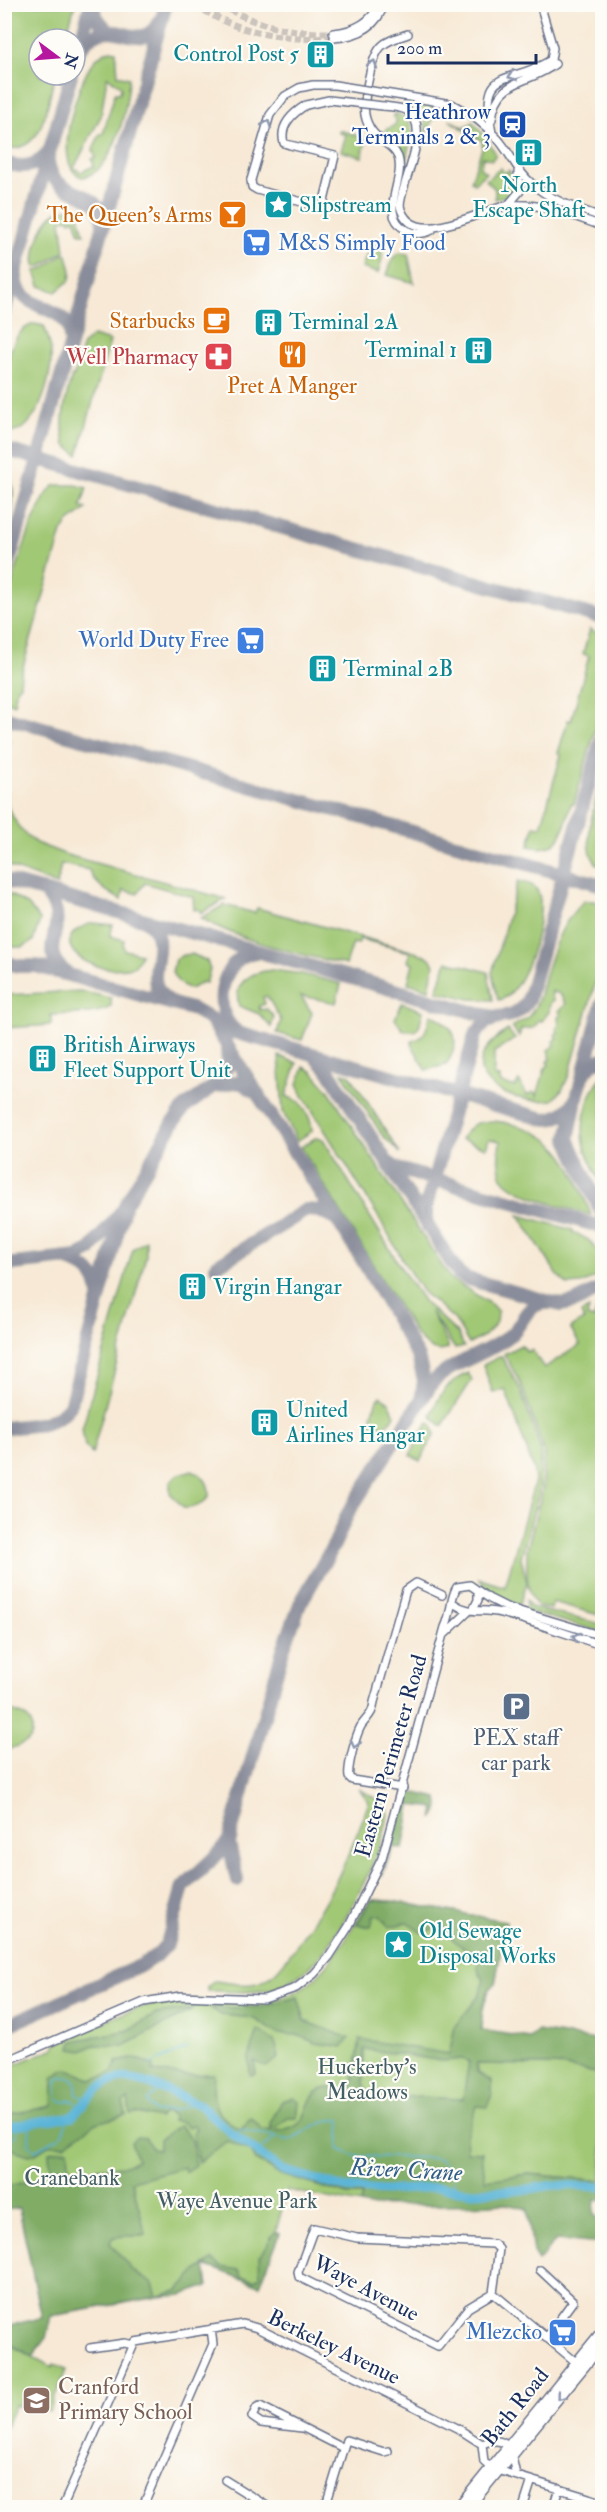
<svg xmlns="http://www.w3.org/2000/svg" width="607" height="2512" font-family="'IM FELL Double Pica',serif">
<rect width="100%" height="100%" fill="#fdfcf7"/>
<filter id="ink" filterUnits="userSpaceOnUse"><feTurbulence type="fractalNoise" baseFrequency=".0167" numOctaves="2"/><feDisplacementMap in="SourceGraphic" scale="12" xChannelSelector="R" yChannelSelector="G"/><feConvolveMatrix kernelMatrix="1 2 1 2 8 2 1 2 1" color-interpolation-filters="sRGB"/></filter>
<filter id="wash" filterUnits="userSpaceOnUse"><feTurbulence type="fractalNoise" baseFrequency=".008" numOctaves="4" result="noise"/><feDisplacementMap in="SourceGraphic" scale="24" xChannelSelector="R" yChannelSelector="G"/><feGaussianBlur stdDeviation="1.35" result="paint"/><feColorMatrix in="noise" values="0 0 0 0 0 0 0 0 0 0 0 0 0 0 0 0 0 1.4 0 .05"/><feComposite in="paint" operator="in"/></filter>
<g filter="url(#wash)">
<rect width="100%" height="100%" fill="#f7e9d5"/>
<path fill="#a1c874" stroke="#5e7c69" stroke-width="1.5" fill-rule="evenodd" d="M4 5H75L65 39H39V75H55C47 104 44 154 5 148Z
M110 50 116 51 118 75 129 78C128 105 115 173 82 177 50 167 78 82 92 64 96 57 103 53 110 50ZM107 77 121 86 120 93H115L103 134H100L93 149 96 158 92 159 94 166 81 172 74 168 101 116Z
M414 100 445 108 432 121 426 134 425 120 413 103Z
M395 113 406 118 410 124 412 134 404 166C400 145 388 145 385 130L394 126 397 120 393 117Z
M449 120 470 130 472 129 466 126 473 122 484 135 496 154 492 160 483 157 480 168 486 173 474 183 471 181 482 148V141Z
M339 130 362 137 366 142 362 157 341 151 346 135 339 133Z
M501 168 504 173 509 170 516 185 509 195 495 199V189L486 180Z
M69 209 79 215 84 234H80L75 219 70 221 69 218 61 220 65 251 40 267H35C31 247 46 208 69 209Z
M370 244 382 247V259L378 273 362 268Z
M399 253 408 254 414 283 387 275 393 258Z
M64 254 67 255 71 271 70 280 56 292 40 286 35 271 41 270Z
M34 324 44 326C47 335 51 343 51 353 53 375 36 441 5 431 4 400 0 333 34 324Z
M93 336 110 341 78 455 65 444C59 422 66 397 72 376H74L83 344Z
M5 469C21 485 10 523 5 543Z
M55 485H76L87 488 81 506 86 509 68 523 62 532 21 674 20 685 17 687 14 704 5 700C4 674 1 642 5 617 9 590 35 499 55 485Z
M590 629 602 637V706L574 804H571C564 829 561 855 529 846L534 826 541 827 561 755 558 753 568 720 571 721 589 656 583 654Z
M4 740 10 741 6 755 9 760 5 786 8 808 20 829 36 843 67 855 226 899 201 913 198 909 194 910 193 897 145 883 137 894 124 890 121 900C108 892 95 885 89 870L61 864 57 885 5 865Z
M602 776V867C576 855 597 797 602 776Z
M518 881C526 883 534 884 538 892 548 913 524 998 498 1000L492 973Z
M4 891 28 905 40 920 33 941 23 947H5Z
M584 901H594L602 906V960L569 1075 562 1090 553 1100C502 1106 446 1070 508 1030L515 1039 494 1052V1076L500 1078V1083L515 1087 519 1081 527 1095 534 1092 537 1096 545 1068 549 1065 547 1062 551 1059 548 1050 555 1045 553 1041 557 1039 555 1035 558 1032 556 1029 559 1025 558 1017 561 1015 559 1011 566 1004 560 994 551 991 553 1001 550 1003 549 1012 542 1021 539 1020 534 1028 521 1029 519 1037 512 1027C517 1024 524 1021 528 1017 538 1007 541 992 544 978 553 950 561 921 584 901Z
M224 905 255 913 257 908 425 955 430 958 434 965 429 989 408 983 413 963 408 961 410 952 360 939 358 944 353 943 346 965C301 954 241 942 201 918Z
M93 923 113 925 110 936 124 940 123 946 125 950 141 954 135 966C90 980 39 938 93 923Z
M192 954 207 961 210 970 206 983 202 982 191 989C181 986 176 981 172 972L175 959 183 955Z
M447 961 488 972 493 1000 470 999 437 991Z
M272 970 302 974 341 984 336 1003 301 996 312 1013 302 1040 277 1033 281 1020 267 996 263 997 265 1004 259 1006 260 1010 267 1009 274 1017 271 1027 259 1014 239 1006C232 981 252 972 272 970Z
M80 991 111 998V1006C102 1015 65 1014 51 1015V1025L5 1028 6 995Z
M402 1003 423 1011 419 1027 415 1031 403 1030 395 1019Z
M431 1014C456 1027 462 1040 446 1065L426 1070 412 1045V1041C426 1039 427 1026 431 1014Z
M279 1056 297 1063 286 1096 300 1102 310 1119 312 1131 297 1141 283 1112Z
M304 1067 312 1071 329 1091 450 1278 492 1305 498 1312C497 1330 483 1337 469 1344L455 1320 423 1292 408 1269 376 1213 302 1094 298 1084Z
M342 1073 350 1075 400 1153 383 1136Z
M602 1077V1185C587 1157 577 1138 587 1106 590 1096 595 1084 602 1077Z
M494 1121C558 1129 570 1159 591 1215 571 1209 509 1195 501 1175 497 1164 499 1152 500 1141L489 1139 486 1148 461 1139C472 1123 474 1122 494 1121Z
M315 1138 323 1139 403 1271 424 1302 458 1334 464 1347 455 1349 430 1311 448 1345V1349C433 1355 426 1345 416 1335L301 1147Z
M519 1215 573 1230V1233C597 1240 604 1255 597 1277L581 1284 568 1285 558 1276Z
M146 1240V1256L92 1454 85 1446 82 1429 133 1249Z
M602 1302V1616L553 1602 551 1609 539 1607C524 1594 527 1565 527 1549L543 1488 544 1451 521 1384 504 1354 521 1345 527 1352 532 1350 544 1368 580 1345 570 1328 584 1320 581 1313 589 1309 587 1317 594 1319 598 1304Z
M501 1356 520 1388 541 1450 540 1488 521 1557 527 1583 519 1605 495 1596 478 1578 505 1587 535 1481 534 1470 505 1389 493 1393 483 1365Z
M468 1373 472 1380 442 1426 431 1416C438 1396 447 1382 468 1373Z
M381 1396 389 1402 395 1415C389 1426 381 1427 369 1426L376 1402Z
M428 1422 432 1424 435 1434 420 1461 410 1455Z
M192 1470C203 1474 210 1484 209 1496 204 1504 194 1509 184 1508L170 1493V1482L177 1475Z
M526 1600 531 1607 545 1611 602 1624V1632L526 1611Z
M5 1709C16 1713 35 1716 32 1732 32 1735 30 1739 28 1741 22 1745 11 1748 5 1751Z
M359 1789 377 1799 388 1809C388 1845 340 1936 315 1962 305 1973 286 1985 272 1989 252 1994 228 1991 207 1991V1987L215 1981C226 1982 241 1986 252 1984 272 1982 285 1961 296 1946 331 1897 349 1858 369 1802Z
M371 1900 391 1901 506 1921 495 1984C480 1994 479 2045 477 2064L556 2065 602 2074V2181L528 2174 485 2180 267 2160 228 2141 251 2152 256 2160 276 2173 348 2195H363L360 2204 287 2190 276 2231 280 2233 260 2285 205 2265 177 2291 157 2297 42 2318 19 2208 5 2210 4 2069 55 2048 56 2044C92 2029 128 2007 167 2001 210 1995 256 2014 297 1991 320 1978 338 1953 351 1930 357 1921 362 1907 371 1900Z
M5 2342 52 2367 54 2364 66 2370 49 2412 38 2407 39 2403 24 2397 20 2407 15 2405 5 2428Z"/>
<path fill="#80ac66" stroke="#4e6e62" stroke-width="1.5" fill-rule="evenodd" d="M416 1793 438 1798C440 1807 439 1811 433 1819L435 1808 411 1805 403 1849 393 1847 382 1876 405 1801 409 1794Z
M371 1900 391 1901 506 1921 495 1984C482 1993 482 2016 481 2030L530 2038 538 2031 602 2041V2074L556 2065 477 2064V2072L492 2082V2094L487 2107 476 2106 466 2136 467 2151 482 2152 485 2180 528 2174 602 2181V2201L595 2199 594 2214 602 2222V2244L556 2240 538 2261 533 2253 527 2209 507 2204 369 2206 360 2204 362 2195H348L276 2173 256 2160 251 2152 227 2141 199 2162 192 2134 196 2129 194 2125 188 2127 181 2122 172 2121 173 2116 165 2112 159 2118 136 2113 130 2114 128 2099 123 2103 126 2115 96 2123 65 2145H48L34 2154 29 2155 5 2147V2115L52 2106 53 2078 64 2069 72 2070 91 2080 111 2073 117 2062 136 2058 154 2066 153 2072 183 2075 214 2074C212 2104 213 2114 241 2130L251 2117 262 2130C320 2137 297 2098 323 2089 331 2086 339 2090 347 2092L354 2077 360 2039 449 2054 455 2026 479 1996 484 1980 479 1973 477 1960 441 1929 435 1928 422 1933 407 1923 389 1927 380 1916 374 1915 371 1927 357 1924ZM364 2049 443 2061 462 2059 469 2061 463 2099 368 2095 364 2084Z
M298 1997 305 2021 349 2038 343 2047 316 2043 297 2035 278 2034 253 2018 221 2015 210 2008 262 2007Z
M194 2009 124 2046 94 2045 82 2051 71 2049 73 2041 129 2030 156 2014Z
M258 2030 275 2042 279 2058 266 2067 254 2061 256 2074 250 2075 249 2057Z
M294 2098 299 2102 297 2118H288L275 2128H271L270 2123 282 2101Z
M179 2126C193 2135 193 2150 196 2165L185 2173 184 2167 132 2181 146 2235C135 2238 124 2234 112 2238L110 2243 131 2269 153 2284 157 2297 177 2291 199 2269 213 2260 221 2267 239 2270 242 2276 254 2280 260 2276 259 2256C269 2249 267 2237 276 2232L280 2233 260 2285 205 2265 208 2286 182 2295 157 2297 51 2316 46 2338 33 2356 5 2342V2326L42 2318 19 2208 5 2210V2186L33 2181 49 2183 50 2178 64 2179 50 2172 49 2152 68 2149 69 2167 75 2176 98 2168 123 2166 137 2160 131 2142 137 2137 146 2138 152 2149 159 2150V2140Z"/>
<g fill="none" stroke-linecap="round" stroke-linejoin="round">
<path stroke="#5ab4d7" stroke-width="1.5" d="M150 2064 188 2048
M157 2087V2092L148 2100V2104L155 2112 174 2110 197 2103
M81 2105 72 2100 65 2102 58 2099 56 2086 58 2079 66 2077 75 2080 77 2095 88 2097
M30 2122 29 2145 35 2150 61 2136 69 2117
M232 2134 242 2130 261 2134
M263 2134 289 2140C304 2133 324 2118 341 2120L339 2149 355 2156 438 2158 454 2173 453 2177
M4 2144 16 2135 18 2123
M263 2148 275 2138
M260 2153 262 2150
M453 2188V2181"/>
<path stroke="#5ab4d7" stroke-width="9" d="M4 2127 73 2116 96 2090 110 2081 126 2078 153 2085 200 2105 232 2134 282 2170 345 2188 384 2191 440 2187 472 2192 523 2190 554 2185 602 2187"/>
<path stroke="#898c9a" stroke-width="14" d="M93 4 97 18 108 31
M78 51C85 41 96 31 109 31 128 32 145 47 159 22
M75 61 91 4
M48 161C53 202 102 184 103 225
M4 163C22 168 37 168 48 152
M16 275C17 317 70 298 70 339
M4 313 71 75
M11 451 602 618
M4 580 166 4
M4 717 602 885
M4 880 455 1007C480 1014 512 1028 528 1000L602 738
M42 890C46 895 52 900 54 906 65 932 36 951 67 973
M145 920C179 944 133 979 171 1003
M4 962 19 966H36L191 1009C205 1014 214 1024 227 1030L544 1119C560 1119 570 1111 577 1097L602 1004
M213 1023 363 1261 418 1357 424 1380 422 1395
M236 1031C209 1012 222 953 258 952
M315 1056 328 1070 458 1273 468 1279 561 1305 575 1302 602 1288
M584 1074 592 1064 602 1059
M214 1086 228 1066 227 1047
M575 1105 568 1139 602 1214
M387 1162 398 1169 602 1227
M427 1224 426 1207 475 1035 486 1022 499 1018
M68 1260C86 1266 98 1276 99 1296
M4 1265 77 1257 90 1250 121 1212
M216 1266 306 1210 320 1211 335 1219
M4 1428C29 1425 53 1427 70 1406L125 1205 173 1123 185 1107 213 1087 234 1082 242 1083 256 1092
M231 1836 229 1843 237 1880
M4 2027 140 1966 158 1954 167 1944 183 1887 221 1851 229 1840 283 1650 300 1604 335 1543 348 1513 433 1382C455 1360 486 1355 509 1336 527 1322 523 1300 554 1303"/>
</g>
</g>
<g filter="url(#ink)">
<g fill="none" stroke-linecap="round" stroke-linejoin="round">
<path stroke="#cbc4bd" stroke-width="7" stroke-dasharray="7 3.5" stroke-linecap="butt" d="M196 4C232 33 289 41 334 38
M221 4C254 26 295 34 333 33"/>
<defs>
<path id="minor" d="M333 33C353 31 371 24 379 4
M408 34C400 37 390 39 383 45 371 54 363 100 365 115 366 120 369 127 372 131 379 142 393 144 398 157 406 181 377 212 406 230 415 235 424 234 432 230
M334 38C356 36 377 28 384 4
M452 104C469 113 485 124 497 138 510 152 516 170 531 183 551 201 578 209 602 217
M383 106C391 107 399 107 406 110 434 124 401 182 400 206 412 254 484 206 512 205 544 203 573 216 602 226
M492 119C496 78 530 84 555 64
M492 133C479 63 508 87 551 60L553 48 540 4
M251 180 252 187 257 190 317 206 323 205 335 156 290 145 284 143C279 126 293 113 306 105
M509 204 520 191 518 172
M453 1603C470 1615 481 1608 501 1613 535 1622 568 1635 602 1645
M473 1610 478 1600V1591
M445 1634 469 1611
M403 1788 352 1780 349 1777C347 1767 356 1735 361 1726 368 1716 373 1714 374 1702L406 1590 416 1583 442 1595
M4 2062 144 2002 180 1996 264 1999 296 1988 314 1974 329 1957 349 1926 382 1858 445 1627C452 1613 450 1597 457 1587L470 1585 490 1599 506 1607 602 1636
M540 2270 573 2301 546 2338
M493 2293 468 2308 438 2346 299 2277 298 2272 314 2228 357 2238 494 2244 499 2249 493 2293 577 2363
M90 2348 125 2343 133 2345
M302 2428 261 2423 252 2417 257 2407 260 2406 343 2448
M482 2444 484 2462 491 2468 602 2502
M225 2480 270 2508
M62 2508 135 2342 243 2324 257 2328 457 2428 482 2444C511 2433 511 2454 516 2475
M142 2508 213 2344 211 2329
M325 2508 346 2440 384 2452 388 2451
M523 2508 532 2480
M553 2508 559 2488"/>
<path id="highway" d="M458 2508 602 2331
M468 2508 602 2345"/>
</defs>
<use href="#minor" stroke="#687088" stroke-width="10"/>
<use href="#highway" stroke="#687088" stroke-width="12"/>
<use href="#minor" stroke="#fff" stroke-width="7"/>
<use href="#highway" stroke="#fff" stroke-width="9"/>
<defs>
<path id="minor-bridge" d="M306 105 329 100 383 106
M251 180 270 115 285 96 299 88 313 85H335L452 104"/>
</defs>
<use href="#minor-bridge" stroke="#687088" stroke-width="10" stroke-linecap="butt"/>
<use href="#minor-bridge" stroke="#fff" stroke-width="7"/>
</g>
<defs><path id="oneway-chevron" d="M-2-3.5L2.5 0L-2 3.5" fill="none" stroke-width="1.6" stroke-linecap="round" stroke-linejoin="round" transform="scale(1.5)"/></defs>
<g stroke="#8d97ae">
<use href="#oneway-chevron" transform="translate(373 64) rotate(-71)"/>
<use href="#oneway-chevron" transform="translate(512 76) rotate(158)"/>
<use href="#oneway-chevron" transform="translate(267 124) rotate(-71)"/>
<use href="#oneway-chevron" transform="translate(576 1637) rotate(-162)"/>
<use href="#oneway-chevron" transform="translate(355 1744) rotate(105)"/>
<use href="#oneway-chevron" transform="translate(561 2396) rotate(129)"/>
</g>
</g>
<defs>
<symbol id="building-square" viewBox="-11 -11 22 22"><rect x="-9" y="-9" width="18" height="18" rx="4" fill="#0f9aa8" stroke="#fdfcf7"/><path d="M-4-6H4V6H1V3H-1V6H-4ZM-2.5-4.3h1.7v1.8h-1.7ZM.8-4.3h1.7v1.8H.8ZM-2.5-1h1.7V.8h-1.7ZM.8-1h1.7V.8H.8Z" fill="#fff"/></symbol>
<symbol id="station-square" viewBox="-11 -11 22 22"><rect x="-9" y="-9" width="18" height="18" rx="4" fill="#1a4fb4" stroke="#fdfcf7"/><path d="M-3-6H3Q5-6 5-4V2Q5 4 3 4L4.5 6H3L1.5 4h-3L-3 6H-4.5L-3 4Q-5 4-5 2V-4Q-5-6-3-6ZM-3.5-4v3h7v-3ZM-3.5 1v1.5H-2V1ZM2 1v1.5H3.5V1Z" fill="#fff"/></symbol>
<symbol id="sight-square" viewBox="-11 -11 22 22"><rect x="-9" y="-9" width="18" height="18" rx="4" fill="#0f9aa8" stroke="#fdfcf7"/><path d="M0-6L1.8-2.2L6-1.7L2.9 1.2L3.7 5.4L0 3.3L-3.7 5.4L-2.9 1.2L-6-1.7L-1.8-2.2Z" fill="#fff"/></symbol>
<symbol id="bar-square" viewBox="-11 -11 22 22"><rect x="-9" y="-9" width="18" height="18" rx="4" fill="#e8710a" stroke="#fdfcf7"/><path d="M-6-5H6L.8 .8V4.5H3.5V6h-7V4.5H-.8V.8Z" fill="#fff"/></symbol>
<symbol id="supermarket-square" viewBox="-11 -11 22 22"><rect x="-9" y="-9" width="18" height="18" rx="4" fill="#3f7fe0" stroke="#fdfcf7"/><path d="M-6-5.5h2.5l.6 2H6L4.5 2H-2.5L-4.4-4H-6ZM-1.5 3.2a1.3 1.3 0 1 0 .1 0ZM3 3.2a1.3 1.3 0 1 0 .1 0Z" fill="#fff"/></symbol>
<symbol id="cafe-square" viewBox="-11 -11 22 22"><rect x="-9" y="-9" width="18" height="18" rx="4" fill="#e8710a" stroke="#fdfcf7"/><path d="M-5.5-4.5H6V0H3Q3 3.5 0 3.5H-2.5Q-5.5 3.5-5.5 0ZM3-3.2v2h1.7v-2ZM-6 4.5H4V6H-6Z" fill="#fff"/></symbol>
<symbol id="restaurant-square" viewBox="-11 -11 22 22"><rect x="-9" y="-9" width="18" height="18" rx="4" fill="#e8710a" stroke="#fdfcf7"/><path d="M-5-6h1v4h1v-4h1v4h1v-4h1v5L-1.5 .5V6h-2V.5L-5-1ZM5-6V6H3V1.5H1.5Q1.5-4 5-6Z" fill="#fff"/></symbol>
<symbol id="pharmacy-square" viewBox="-11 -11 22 22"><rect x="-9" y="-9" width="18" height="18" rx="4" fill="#e0444e" stroke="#fdfcf7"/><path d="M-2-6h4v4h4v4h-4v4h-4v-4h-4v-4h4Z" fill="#fff"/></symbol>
<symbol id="parking-square" viewBox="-11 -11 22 22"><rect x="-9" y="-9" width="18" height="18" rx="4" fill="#5c6f8a" stroke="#fdfcf7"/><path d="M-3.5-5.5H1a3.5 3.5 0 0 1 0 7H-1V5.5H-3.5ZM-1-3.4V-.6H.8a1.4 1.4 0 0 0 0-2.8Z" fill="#fff"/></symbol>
<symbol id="school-square" viewBox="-11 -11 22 22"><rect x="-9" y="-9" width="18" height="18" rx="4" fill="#8d6e63" stroke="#fdfcf7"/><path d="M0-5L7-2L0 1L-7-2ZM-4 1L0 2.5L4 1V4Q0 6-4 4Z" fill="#fff"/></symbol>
</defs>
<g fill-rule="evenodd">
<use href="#building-square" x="304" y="38" width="33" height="33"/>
<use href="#station-square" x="496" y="108" width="33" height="33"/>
<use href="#building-square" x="512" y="136" width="33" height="33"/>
<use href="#sight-square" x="262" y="188" width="33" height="33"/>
<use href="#bar-square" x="216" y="198" width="33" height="33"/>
<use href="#supermarket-square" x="240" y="226" width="33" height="33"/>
<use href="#cafe-square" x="200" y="304" width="33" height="33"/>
<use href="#building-square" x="252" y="306" width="33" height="33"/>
<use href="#building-square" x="462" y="334" width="33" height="33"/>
<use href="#restaurant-square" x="276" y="338" width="33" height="33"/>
<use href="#pharmacy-square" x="202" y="340" width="33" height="33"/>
<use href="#supermarket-square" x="234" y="624" width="33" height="33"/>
<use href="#building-square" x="306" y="652" width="33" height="33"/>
<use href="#building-square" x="26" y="1042" width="33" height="33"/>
<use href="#building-square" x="176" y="1270" width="33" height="33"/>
<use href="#building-square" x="248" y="1406" width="33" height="33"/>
<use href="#parking-square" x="500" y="1690" width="33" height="33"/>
<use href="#sight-square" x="382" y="1928" width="33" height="33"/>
<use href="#supermarket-square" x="546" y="2316" width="33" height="33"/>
<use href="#school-square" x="20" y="2384" width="33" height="33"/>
</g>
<g text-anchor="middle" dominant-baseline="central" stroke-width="4.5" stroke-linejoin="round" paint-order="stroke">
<g font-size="22" fill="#0d838f" stroke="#fdfcf7" text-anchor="start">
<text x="299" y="54" text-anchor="end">Control Post 5</text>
<text x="529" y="185" text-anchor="middle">North<tspan x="529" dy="25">Escape Shaft</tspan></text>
<text x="299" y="205">Slipstream</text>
<text x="289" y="322">Terminal 2A</text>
<text x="457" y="350" text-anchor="end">Terminal 1</text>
<text x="343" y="669">Terminal 2B</text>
<text x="63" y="1045">British Airways<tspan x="63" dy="25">Fleet Support Unit</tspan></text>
<text x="213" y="1287">Virgin Hangar</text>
<text x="286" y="1410">United<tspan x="286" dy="25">Airlines Hangar</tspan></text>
<text x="419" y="1931">Old Sewage<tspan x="419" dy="25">Disposal Works</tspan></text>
</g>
<g font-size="22" fill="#164399" stroke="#fdfcf7" text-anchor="end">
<text x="491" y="112">Heathrow<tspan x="491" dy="25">Terminals 2 &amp; 3</tspan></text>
</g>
<g font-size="22" fill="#c56008" stroke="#fdfcf7" text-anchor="end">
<text x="212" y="215">The Queen's Arms</text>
<text x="195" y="321">Starbucks</text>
<text x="292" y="386" text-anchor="middle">Pret A Manger</text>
</g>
<g font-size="22" fill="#366cbe" stroke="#fdfcf7" text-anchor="end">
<text x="278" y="243" text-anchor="start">M&amp;S Simply Food</text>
<text x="229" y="640">World Duty Free</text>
<text x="542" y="2332">Mlezcko</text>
</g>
<g font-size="22" fill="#be3a42" stroke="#fdfcf7" text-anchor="end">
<text x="198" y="357">Well Pharmacy</text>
</g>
<g font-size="22" fill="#4e5e75" stroke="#fdfcf7">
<text x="516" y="1738">PEX staff<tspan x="516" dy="25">car park</tspan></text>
</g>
<g font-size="22" fill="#1b2f5e" stroke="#fdfcf7">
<text transform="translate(391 1756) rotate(-74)">Eastern Perimeter Road</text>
<text transform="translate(366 2288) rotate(28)">Waye Avenue</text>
<text transform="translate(334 2347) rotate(26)">Berkeley Avenue</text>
<text transform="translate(515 2407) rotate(-51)">Bath Road</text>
</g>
<g font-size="22" fill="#435d65" stroke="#fdfcf7">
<text x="367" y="2067">Huckerby's<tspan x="367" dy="25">Meadows</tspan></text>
<text x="72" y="2178">Cranebank</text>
<text x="237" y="2201">Waye Avenue Park</text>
</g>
<g font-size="22" fill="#785e54" stroke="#fdfcf7" text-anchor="start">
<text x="58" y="2387">Cranford<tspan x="58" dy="25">Primary School</tspan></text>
</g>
<g font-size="24" font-style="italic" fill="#315e88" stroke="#fdfcf7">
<text transform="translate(406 2170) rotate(3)">River Crane</text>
</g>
</g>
<rect width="607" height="2512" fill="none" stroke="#fdfcf7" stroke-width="24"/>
<g transform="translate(57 57) rotate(106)"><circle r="28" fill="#fdfcf7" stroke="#a3aaba" stroke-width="1.5"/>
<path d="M0-4.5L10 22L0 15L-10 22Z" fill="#b5179e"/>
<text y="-9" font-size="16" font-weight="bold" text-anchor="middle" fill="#1b2f5e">N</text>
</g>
<path d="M388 54v9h148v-9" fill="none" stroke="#1b2f5e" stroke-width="3"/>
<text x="397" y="54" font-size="18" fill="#1b2f5e" stroke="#fdfcf7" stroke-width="4.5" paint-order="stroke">200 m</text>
</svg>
